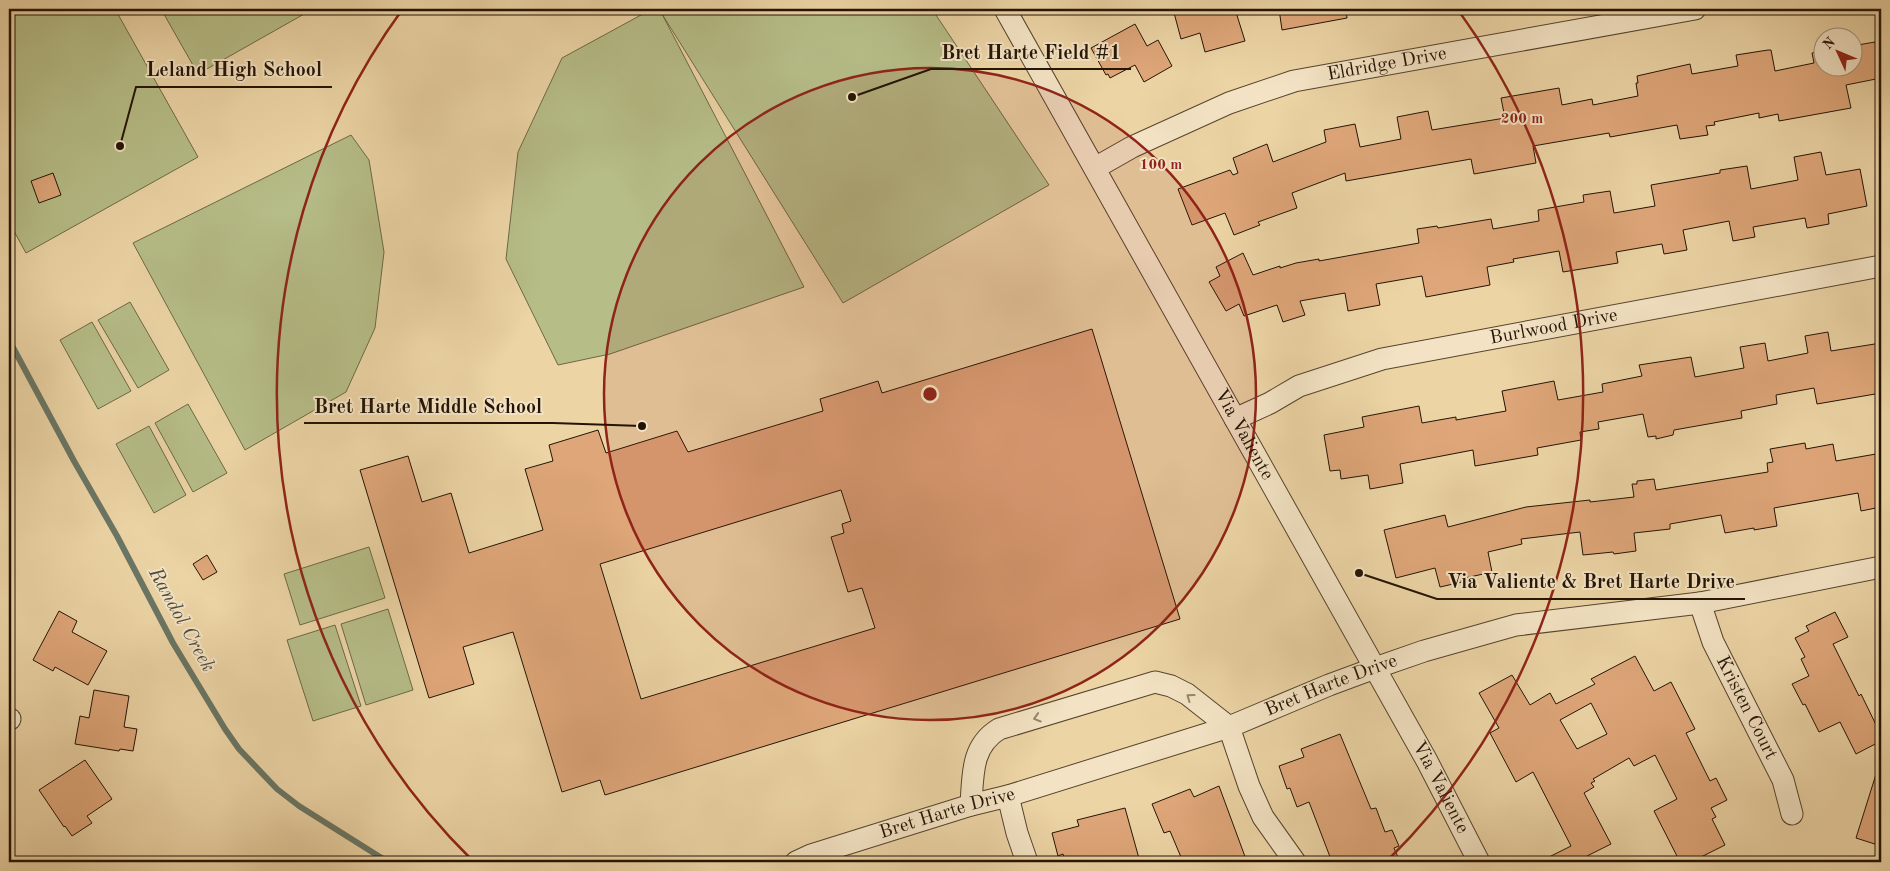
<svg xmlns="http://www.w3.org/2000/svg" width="1890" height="871" font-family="'Old Standard TT',serif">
<rect width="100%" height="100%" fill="#ecd4a5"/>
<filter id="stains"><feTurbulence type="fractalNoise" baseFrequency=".004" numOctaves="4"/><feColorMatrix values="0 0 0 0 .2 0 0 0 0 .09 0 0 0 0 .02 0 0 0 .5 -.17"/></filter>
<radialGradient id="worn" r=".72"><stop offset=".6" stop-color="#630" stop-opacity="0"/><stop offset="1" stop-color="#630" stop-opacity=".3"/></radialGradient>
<path fill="#b6bd87" stroke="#6d6846" d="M9 9H115L198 157 26 253 9 222Z
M161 9H313L198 74Z
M652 9H932L1049 185 843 303 662 14 804 287 610 354 558 365 506 259 518 152 562 58Z
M351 135 369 160 384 252 375 328 346 392 245 450 133 243Z
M130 302 169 370 138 388 98 320Z
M92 322 131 391 98 409 60 340Z
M188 404 227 473 193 492 155 423Z
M149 426 186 495 154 513 116 444Z
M369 547 385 598 300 625 284 574Z
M388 609 413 690 366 705 341 624Z
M335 625 361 706 313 721 287 640Z"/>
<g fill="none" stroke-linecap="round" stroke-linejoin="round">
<path stroke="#6a7664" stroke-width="6" d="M9 340 74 461 117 536 173 643 225 729 239 749 277 789 299 806 388 862"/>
</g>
<path fill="#dea679" stroke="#241405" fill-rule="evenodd" d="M1173 9H1235L1245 41 1205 52 1200 33 1181 39Z
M1279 9H1346L1347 18 1282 30Z
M1135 24 1147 46 1158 40 1172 66 1144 82 1135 65 1110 78 1108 74 1106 75 1091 48Z
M1875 42 1881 78 1846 85 1851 108 1779 121 1778 114 1759 118V113L1714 122 1715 125 1706 126 1708 135 1680 139 1677 125 1610 137 1609 133 1533 146 1536 163 1474 174 1471 159 1346 181 1345 173 1292 193 1297 208 1258 222 1260 225 1234 235 1225 213 1192 225 1178 189 1230 170 1233 175 1238 173 1233 158 1267 144 1273 162 1326 142 1324 130 1355 124 1360 147 1401 139 1397 117 1428 111 1432 130 1505 118 1501 98 1559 88 1562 105 1592 99 1593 105 1638 96 1636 83H1638L1637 76 1690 64 1692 74 1738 66 1736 55 1768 50H1771L1775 71 1814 63 1812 53 1822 51V68H1852V46Z
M1821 152 1826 175 1860 169 1867 206 1828 214 1829 224 1807 228 1805 218 1753 227 1755 237 1733 241 1729 221 1683 230 1687 250 1664 254 1662 244 1616 252 1618 263 1563 272 1559 251 1513 259 1514 262 1487 267 1490 285 1426 297 1422 276 1376 284 1380 305 1348 311 1345 293 1300 301 1305 315 1283 322 1277 305 1244 316 1239 304 1226 311 1209 282 1220 276 1216 267 1243 253 1253 275 1280 266V268L1296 263 1319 259V261L1419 243 1417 229 1437 226 1438 228 1491 219 1493 229 1539 221 1538 210 1584 202 1583 195 1610 191 1614 213 1655 206 1651 185 1720 173V170L1747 166 1751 189 1798 180 1794 157Z
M53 173 61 195 39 203 31 181Z
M1092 329 1180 619 605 795 600 780 562 792 513 632 463 647 474 684 429 698 360 470 408 456 422 502 451 493 469 553 543 530 525 469 553 461 549 445 598 430 606 453 677 431 688 452 823 411 820 399 878 381 882 393ZM841 490 851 521 842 524 844 533 831 537 848 592 862 588 875 628 641 699 600 564Z
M1828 332 1831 351 1881 343V393L1817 404 1814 388 1776 395 1777 404 1741 411 1742 418 1674 430 1673 435 1656 439V436L1648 437 1643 414 1598 422 1599 429 1580 432 1581 440 1537 448 1538 455 1475 466 1473 450 1400 464 1403 483 1370 489 1368 475 1341 479 1340 470 1330 471 1324 435 1364 427 1362 417 1419 406 1422 423 1456 417V420L1506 411 1502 391 1554 381 1558 400 1603 392 1602 384 1642 376 1639 365 1691 357 1695 377 1744 368 1740 347 1765 343 1768 361 1808 353 1805 336Z
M1805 443 1806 449 1833 444 1836 461 1876 454 1881 486V507L1861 511 1858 493 1774 508 1777 526 1754 530V528L1725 533 1721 515 1670 524V529L1634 533 1636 551 1614 554 1613 552 1583 555 1580 532 1521 539 1522 544 1488 552 1492 572 1461 579 1462 582 1440 587 1435 568 1396 578 1384 530 1445 515 1448 527 1526 507 1590 500V502L1634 497 1632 484H1637V481L1654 479 1656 490 1768 472 1767 463 1773 462 1770 449Z
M207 555 217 572 203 580 193 564Z
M59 611 77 621 72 632 107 651 88 685 55 667 53 671 33 660Z
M1835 612 1848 637 1833 644 1859 696 1861 694 1881 735V741L1856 754 1840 722 1819 732 1805 704 1803 705 1792 684 1809 676 1801 659 1805 657 1795 638 1809 631 1806 626Z
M1635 656 1654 691 1671 682 1695 729 1686 733 1710 781 1716 778 1727 800 1711 808 1716 817 1712 819 1725 845 1691 862H1680L1654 811 1677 799 1655 755 1634 766 1629 758 1593 779 1595 781 1591 783 1594 787 1584 793 1611 844 1587 856 1591 862H1539L1571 846 1533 772 1516 782 1490 733 1499 728 1479 693 1512 675 1530 705 1550 693 1556 704 1595 684 1591 679ZM1591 703 1607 734 1577 749 1560 720Z
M94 690 129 696 124 727 137 729 133 751 120 749 119 751 75 744 80 716 89 718Z
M1340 734 1371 809 1376 808 1385 832 1392 830 1399 846 1394 848 1400 862H1332L1309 802 1297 807 1290 788 1287 789 1279 766 1304 757 1301 749Z
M85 760 112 799 87 816 92 823 72 836 65 826 64 827 39 790Z
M1877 771H1881V846L1856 838Z
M1219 786 1247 862H1183L1170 831 1164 833 1152 804 1190 789 1194 797Z
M1125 808 1140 862H1066L1063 854 1058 856 1052 833 1079 826 1077 820Z"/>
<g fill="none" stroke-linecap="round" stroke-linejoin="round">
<defs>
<g id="minor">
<path id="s1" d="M1005 9 1427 761 1479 862"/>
<path id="s2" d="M1095 168 1132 147 1229 103 1294 81 1695 9"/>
<path id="s3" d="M1235 419 1270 403 1299 386 1382 359 1881 266"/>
<path id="s4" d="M1700 603 1713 642 1783 780 1792 814"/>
<path d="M9 719H10"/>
<path d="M1008 796 1017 833 1027 862"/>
<path d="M971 805C973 775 971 746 999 729L1155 682 1171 686 1187 694 1229 727 1249 786 1263 817 1295 862"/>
<path id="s5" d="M796 862 811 855 971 805 1008 796 1229 727 1329 685 1375 668 1424 651 1516 625 1700 603 1881 567"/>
</g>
</defs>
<use href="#minor" stroke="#56442d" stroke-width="23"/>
<use href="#minor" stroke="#f3e3c4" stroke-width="21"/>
</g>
<defs><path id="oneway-chevron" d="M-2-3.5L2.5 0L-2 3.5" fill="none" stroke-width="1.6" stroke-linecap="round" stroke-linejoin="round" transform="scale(1.25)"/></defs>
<g stroke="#96866e">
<use href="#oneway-chevron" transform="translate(1190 697) rotate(-144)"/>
<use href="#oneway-chevron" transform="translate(1037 718) rotate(163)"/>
</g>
<circle cx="930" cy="394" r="326" fill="#8f2418" fill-opacity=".12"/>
<g fill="none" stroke="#8f2418" stroke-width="2.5">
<circle cx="930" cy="394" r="326"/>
<path d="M472 860A653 653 0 0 1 402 10M1458 10A653 653 0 0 1 1388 860"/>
</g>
<g text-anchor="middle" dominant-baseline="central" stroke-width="4" stroke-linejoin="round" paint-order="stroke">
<g font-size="19" fill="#241405" stroke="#f3e3c4">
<text stroke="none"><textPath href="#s2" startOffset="312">Eldridge Drive</textPath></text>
<text stroke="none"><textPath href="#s3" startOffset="334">Burlwood Drive</textPath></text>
<text stroke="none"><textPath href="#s1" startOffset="488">Via Valiente</textPath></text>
<text stroke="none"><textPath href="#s5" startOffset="564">Bret Harte Drive</textPath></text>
<text stroke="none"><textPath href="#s4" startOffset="115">Kristen Court</textPath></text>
<text stroke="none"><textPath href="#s1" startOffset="892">Via Valiente</textPath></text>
<text stroke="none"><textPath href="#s5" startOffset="159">Bret Harte Drive</textPath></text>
</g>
<g font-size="20" font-style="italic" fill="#4d4d3d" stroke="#f3e3c4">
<text transform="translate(181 620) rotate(61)">Randol Creek</text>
</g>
</g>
<circle cx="930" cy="394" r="8" fill="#8f2418" stroke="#f3e3c4" stroke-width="2.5"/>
<g font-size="15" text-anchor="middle" font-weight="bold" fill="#8f2418" stroke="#f3e3c4" stroke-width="4" stroke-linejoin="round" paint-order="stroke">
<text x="1522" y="123">200 m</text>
<text x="1161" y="169">100 m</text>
</g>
<path fill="none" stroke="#241405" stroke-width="2" d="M852 97L931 69H1131M120 146L136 87H332M642 426L553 423H304M1359 573L1437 599H1745"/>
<g fill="#241405" stroke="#f3e3c4" stroke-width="2">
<circle cx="852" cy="97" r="5"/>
<circle cx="120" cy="146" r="5"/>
<circle cx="642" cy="426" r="5"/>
<circle cx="1359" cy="573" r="5"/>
</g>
<g font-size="20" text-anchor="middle" font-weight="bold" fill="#241405" stroke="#f3e3c4" stroke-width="4" stroke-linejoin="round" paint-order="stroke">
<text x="1031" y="59">Bret Harte Field #1</text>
<text x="234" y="76">Leland High School</text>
<text x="428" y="413">Bret Harte Middle School</text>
<text x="1591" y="588">Via Valiente &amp; Bret Harte Drive</text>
</g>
<rect width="1890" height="871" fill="none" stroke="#ecd4a5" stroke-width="30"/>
<rect x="10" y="10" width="1870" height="851" fill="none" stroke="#241405" stroke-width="2.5"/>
<rect x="15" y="15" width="1860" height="841" fill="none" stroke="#241405"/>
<g transform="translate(1838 52) rotate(314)"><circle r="24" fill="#f3e3c4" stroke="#a09078"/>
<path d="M0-4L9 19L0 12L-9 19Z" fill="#8f2418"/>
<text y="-8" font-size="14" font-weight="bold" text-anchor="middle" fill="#241405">N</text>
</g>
<rect width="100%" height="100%" filter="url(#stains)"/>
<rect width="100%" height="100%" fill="url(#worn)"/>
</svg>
